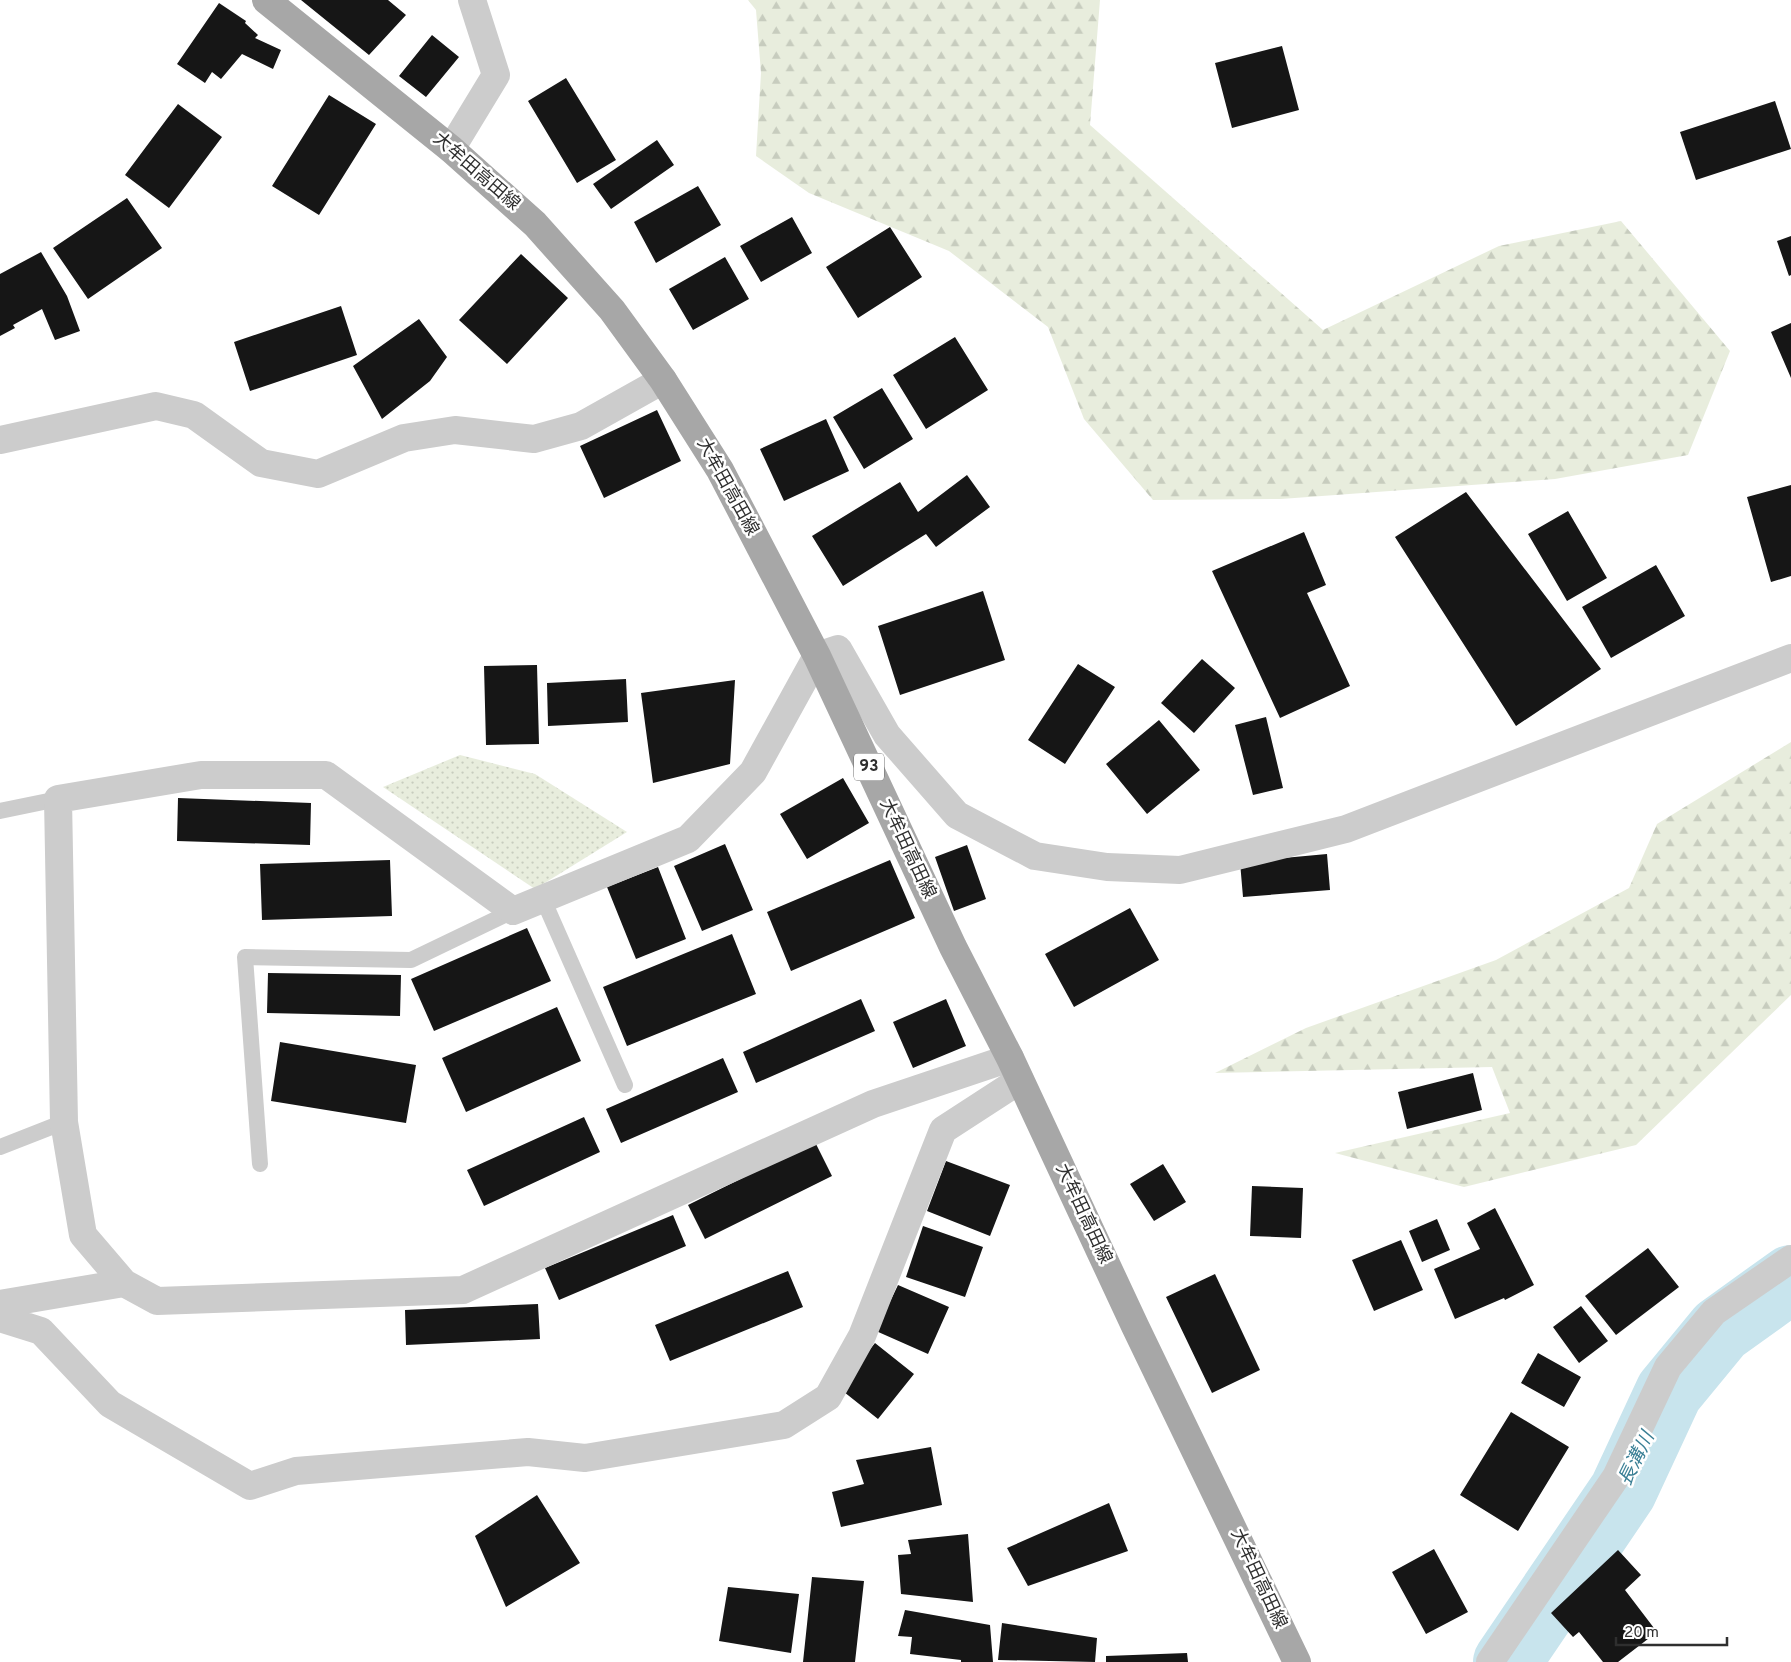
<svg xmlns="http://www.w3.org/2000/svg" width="1791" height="1662" font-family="Overpass,'Noto Sans JP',sans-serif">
<defs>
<pattern id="green-dots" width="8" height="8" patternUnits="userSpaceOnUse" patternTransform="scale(1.25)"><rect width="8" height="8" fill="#e8eddd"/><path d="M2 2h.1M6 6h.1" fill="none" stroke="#c7ccbe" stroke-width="1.8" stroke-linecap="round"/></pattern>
<pattern id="forest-firs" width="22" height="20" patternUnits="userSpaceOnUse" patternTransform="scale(1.25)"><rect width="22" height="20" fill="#e8eddd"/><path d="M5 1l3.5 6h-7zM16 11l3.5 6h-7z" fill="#c7ccbe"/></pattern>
</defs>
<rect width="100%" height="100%" fill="#fff"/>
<path fill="url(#green-dots)" d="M460 755 535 774 627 832 535 889 383 787Z"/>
<path fill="url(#forest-firs)" d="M748 0H1100L1090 125 1323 330 1499 246 1621 221 1730 351 1688 455 1555 479 1281 499 1153 500 1084 419 1048 327 949 251 809 193 756 156 761 73 756 10Z
M1791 742V995L1636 1145 1464 1187 1335 1153 1510 1113 1492 1067 1215 1073 1306 1028 1496 960 1629 888 1657 824Z"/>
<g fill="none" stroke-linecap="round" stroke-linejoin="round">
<path stroke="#c8e4ed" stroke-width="68" d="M1507 1662 1623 1491 1669 1392 1720 1330 1791 1279"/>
</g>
<path fill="#161616" d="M301 0H388L406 15 369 55Z
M219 3 246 21 245 23 258 35 255 38 281 50 273 69 242 54 221 79 212 72 205 83 177 64Z
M432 35 459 57 426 97 399 76Z
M1282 46 1299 110 1232 128 1215 63Z
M566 78 616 160 577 183 528 101Z
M329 95 376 124 319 215 272 186Z
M1775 101 1791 149 1696 180 1680 132Z
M178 104 222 137 169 208 125 175Z
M657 140 674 165 611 209 593 184Z
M698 186 721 225 656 263 634 222Z
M127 198 162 248 88 299 53 248Z
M792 217 812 253 761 282 740 246Z
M890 227 922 277 858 318 826 267Z
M1791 236V275L1789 276 1777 241Z
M41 252 67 296 80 331 55 340 42 309 13 325 15 328 0 336V274Z
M521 254 568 298 507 364 459 320Z
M725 257 749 299 693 330 669 289Z
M341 306 357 355 250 391 234 342Z
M419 319 447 357 430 381 382 419 353 366Z
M1791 323V378L1771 332Z
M955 337 988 390 926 429 893 375Z
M882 388 913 439 864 469 833 417Z
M657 410 681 461 604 498 580 446Z
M826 419 849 471 784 501 760 449Z
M967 475 990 507 936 547 926 534 843 586 812 536 900 482 918 512Z
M1791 485V576L1771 582 1747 497Z
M1466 492 1601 669 1516 726 1395 537Z
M1568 511 1607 578 1567 601 1528 534Z
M1304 532 1326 585 1307 593 1350 686 1280 718 1212 571Z
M1656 565 1685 616 1611 658 1582 607Z
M983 591 1005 660 900 695 878 626Z
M1202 659 1235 688 1194 733 1161 703Z
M1078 664 1115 687 1065 764 1028 740Z
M537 665 539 744 486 745 484 666Z
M626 679 628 722 548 726 547 683Z
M735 680 730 764 653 783 641 693Z
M1266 717 1283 788 1253 795 1235 725Z
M1159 720 1200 770 1147 814 1106 764Z
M843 778 869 823 807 859 780 814Z
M178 798 311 803 310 845 177 841Z
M725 844 753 910 702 931 674 866Z
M967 845 986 899 954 911 935 857Z
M1327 854 1330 890 1243 897 1240 862Z
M390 860 392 916 262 920 260 864Z
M890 860 915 918 791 971 767 912Z
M658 867 686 939 636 959 607 887Z
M1130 908 1159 960 1074 1007 1045 954Z
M527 928 551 981 434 1031 411 979Z
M732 934 756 994 627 1046 603 987Z
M268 973 401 975 400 1016 267 1013Z
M861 999 875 1031 756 1083 743 1052Z
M946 999 966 1046 913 1068 893 1022Z
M557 1007 581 1061 466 1112 442 1058Z
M280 1042 416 1065 406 1123 271 1101Z
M723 1058 738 1092 621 1143 606 1109Z
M1473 1073 1482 1110 1407 1129 1398 1092Z
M584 1117 600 1152 484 1206 467 1170Z
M815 1142 832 1176 705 1239 688 1205Z
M946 1161 1010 1185 990 1236 927 1211Z
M1163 1164 1186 1202 1154 1221 1130 1184Z
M1252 1186 1303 1188 1301 1238 1250 1236Z
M1495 1208 1534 1285 1505 1300 1504 1298 1455 1319 1434 1269 1480 1249 1467 1223Z
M673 1215 686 1246 559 1300 545 1268Z
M1437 1219 1450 1250 1422 1262 1409 1231Z
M923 1226 983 1247 965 1297 906 1277Z
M1401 1240 1423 1290 1374 1311 1352 1260Z
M1648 1248 1679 1287 1616 1335 1585 1296Z
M788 1271 803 1307 670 1361 655 1325Z
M1215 1274 1260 1370 1212 1393 1166 1297Z
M898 1285 949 1307 928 1354 876 1331Z
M538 1304 540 1339 406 1345 405 1310Z
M1581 1306 1608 1341 1579 1363 1553 1327Z
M875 1343 914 1374 878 1419 839 1388Z
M1538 1353 1581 1377 1564 1407 1521 1383Z
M1511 1412 1569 1447 1518 1531 1460 1495Z
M931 1447 942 1505 841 1527 832 1492 864 1484 856 1460Z
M537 1495 580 1563 506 1607 475 1536Z
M1109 1503 1128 1551 1028 1586 1007 1548Z
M968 1534 973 1602 901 1594 898 1555 911 1554 908 1540Z
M1434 1549 1468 1612 1426 1634 1392 1572Z
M1618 1550 1641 1575 1625 1590 1657 1632 1618 1662H1603L1579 1632 1573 1637 1551 1613Z
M812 1577 864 1581 855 1662H803Z
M728 1587 799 1594 791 1653 719 1641Z
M905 1610 990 1625 993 1662H961V1660L910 1654 912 1637 898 1636Z
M1002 1623 1097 1638 1095 1662 998 1660Z
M1187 1653 1188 1662H1106V1656Z"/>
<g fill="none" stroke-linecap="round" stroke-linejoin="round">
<path stroke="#ccc" stroke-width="16" d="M0 811 58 799
M543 899 625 1085
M0 1147 64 1122
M260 1164 245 957 411 960 513 911"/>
<path stroke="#ccc" stroke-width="28" d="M451 149 496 75 472 0
M0 440 156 406 194 415 261 463 318 474 404 438 455 430 534 439 581 426 663 380
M1010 1058 873 1104 463 1290 157 1301 124 1283 83 1235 64 1122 58 799 201 775H326L513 911 688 839 753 772 817 656 838 649 887 735 957 815 1035 856 1107 867 1180 870 1346 829 1791 658
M0 1304 124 1283
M0 1318 41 1331 110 1404 250 1486 296 1471 528 1452 585 1458 784 1425 828 1397 862 1336 943 1130 1020 1080
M1490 1662 1616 1477 1668 1367 1714 1312 1791 1259"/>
<path stroke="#a7a7a7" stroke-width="28" d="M266 0 451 149 535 224 612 310 663 380 720 470 817 656 953 947 1010 1058 1135 1326 1297 1662"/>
</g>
<g text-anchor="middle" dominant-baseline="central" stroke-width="5" stroke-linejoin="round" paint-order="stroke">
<rect fill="#fff" stroke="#6d6d6d" stroke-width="1" x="854" y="753.5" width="30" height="27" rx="4"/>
<g font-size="16" font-weight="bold" fill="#2f2f2f">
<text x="869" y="767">93</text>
</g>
<g font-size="18" fill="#2f2f2f" stroke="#fff">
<text transform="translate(476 172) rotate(41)">大牟田高田線</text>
<text transform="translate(727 487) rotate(61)">大牟田高田線</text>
<text transform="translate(907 849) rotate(65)">大牟田高田線</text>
<text transform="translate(1083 1214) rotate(65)">大牟田高田線</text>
<text transform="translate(1258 1579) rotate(65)">大牟田高田線</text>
</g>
<g font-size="19" font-style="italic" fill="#3a7f95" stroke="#fff">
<text transform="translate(1637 1459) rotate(-64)">長溝川</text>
</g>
</g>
<path d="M1616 1637v8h111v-8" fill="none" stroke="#2f2f2f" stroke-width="2.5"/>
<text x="1624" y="1637" font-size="15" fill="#2f2f2f" stroke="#ffffff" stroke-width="4" paint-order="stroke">20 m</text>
</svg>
